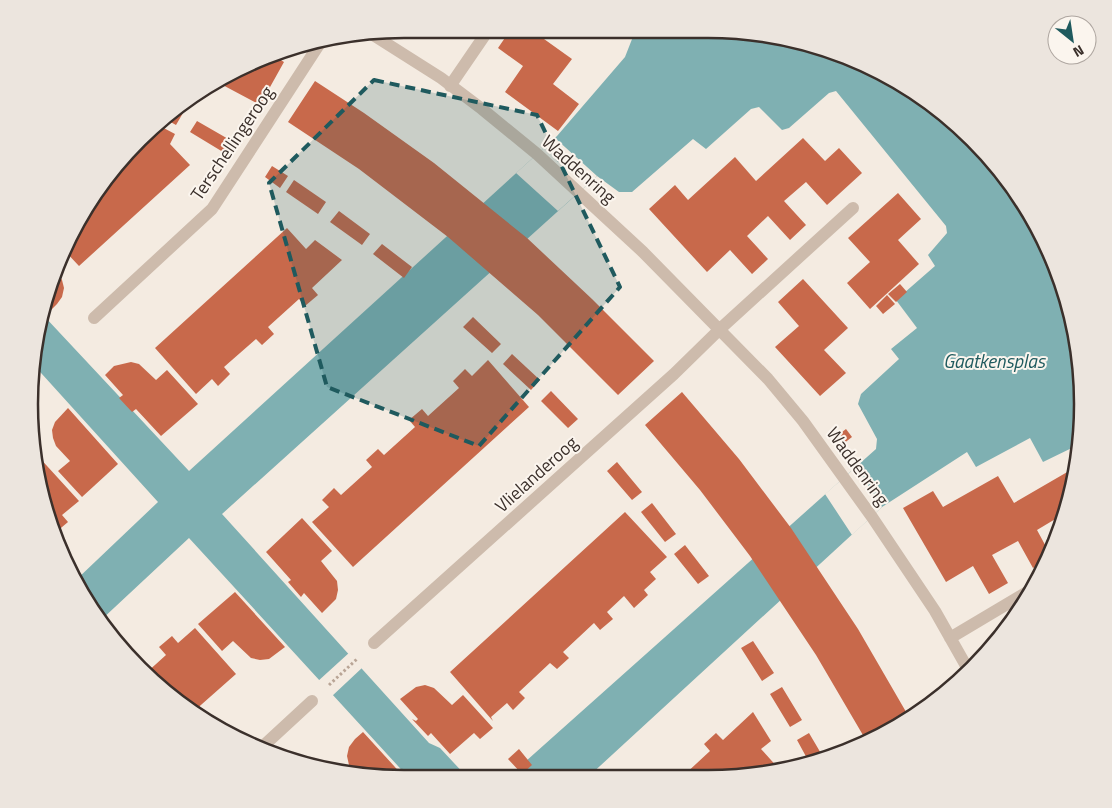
<svg xmlns="http://www.w3.org/2000/svg" width="1112" height="808" font-family="'Titillium Web',sans-serif">
<rect width="100%" height="100%" fill="#f4ebe1"/>
<path fill="#7fb0b2" d="M636 29H708L805 41 916 92 1006 175 1044 238 1070 307 1082 379 1080 444 1043 462 1030 438 976 467 967 452 882 507 588 777 507 778 876 449 877 439 858 404 861 394 899 359 891 349 917 328 896 300 935 266 928 255 947 233 946 226 836 91 829 93 789 128 782 130 759 107 751 109 706 149 693 139 632 192H619L597 176 222 514 429 743 440 748 468 778H409L189 538 100 621 76 580 158 502 32 363V355L44 316 189 471 557 136 625 57Z"/>
<path fill="#f4ebe1" d="M555 138 597 176 558 211 516 173Z
M856 467 882 507 852 535 825 494Z
M350 652 363 667 331 697 317 682Z"/>
<path fill="#c8694b" d="M511 29H530L572 59 553 84 579 104 558 131 505 92 523 66 498 48Z
M274 56 284 62 260 105 217 82Z
M315 81 364 113 434 163 527 238 592 299 654 361 618 395 538 315 448 237 359 169 288 122Z
M176 109 183 113 176 125 165 119Z
M197 121 230 140 223 152 190 132Z
M158 125 175 134 170 144 190 165 79 266 64 250 67 238 122 157Z
M803 138 825 161 839 148 862 173 827 205 806 182 784 201 806 225 790 240 768 216 747 236 768 259 752 274 730 250 707 272 649 209 675 185 688 200 735 157 756 181Z
M272 166 288 176 280 188 265 177Z
M294 180 326 202 318 214 286 192Z
M898 193 921 219 898 240 919 264 870 309 847 283 870 262 848 238Z
M339 211 370 234 362 245 330 222Z
M287 228 306 249 315 240 342 260 312 288 318 295 305 306 299 299 268 327 274 334 262 345 256 339 224 367 230 374 218 386 212 379 196 394 155 348Z
M382 244 412 267 404 278 373 254Z
M57 272 62 280 64 288 62 297 57 304 48 313 46 310Z
M803 279 848 328 824 350 846 373 820 396 775 347 799 326 778 302Z
M900 284 907 292 896 302 888 294Z
M887 295 895 304 883 314 876 306Z
M473 317 501 344 492 353 463 327Z
M512 354 540 380 531 390 503 364Z
M488 360 529 407 353 567 312 522 329 507 322 500 334 488 341 495 372 467 366 460 378 449 384 455 415 427 409 420 422 409 428 416 459 388 453 381 465 369 472 376Z
M131 362 139 364 156 380 167 370 198 404 161 436 136 409 132 412 119 398 123 395 105 375 114 366Z
M551 391 578 419 568 428 541 401Z
M682 392 739 459 791 528 858 629 909 717 867 742 816 655 750 556 700 490 645 425Z
M68 408 118 464 82 497 58 471 70 461 56 446 53 438 52 430 55 422Z
M846 429 852 437 843 444 837 436Z
M37 455 79 501 62 515 68 522 55 533 53 530 33 458Z
M617 462 642 492 632 500 607 471Z
M1069 471 1074 480 1065 520 1062 515 1037 530 1050 554 1047 560 1033 568 1018 541 992 555 1008 583 989 594 973 566 946 582 903 508 933 491 943 507 998 476 1014 503Z
M652 503 676 534 665 542 641 512Z
M625 512 667 557 650 572 656 579 644 590 648 595 634 608 624 596 607 612 613 619 600 630 594 623 563 652 569 658 557 669 550 663 519 692 525 698 513 710 507 703 491 717 493 721 450 672Z
M302 518 332 551 321 561 337 581 338 590 336 599 322 613 304 593 301 597 288 582 291 580 266 552Z
M685 545 709 576 698 584 674 554Z
M235 592 285 647 269 659 260 660 251 658 233 641 222 651 198 624Z
M195 628 236 674 193 712 157 686 145 674 166 655 159 647 172 636 178 643Z
M753 641 774 673 762 681 741 648Z
M425 685 434 688 452 705 463 695 493 728 480 739 474 733 450 754 431 733 428 736 412 719 416 721 418 719 400 699 416 687Z
M782 687 802 720 790 727 770 694Z
M753 712 771 741 761 749 780 770 757 776H683L710 751 704 744 716 733 723 740Z
M363 732 405 778H379L354 773 349 765 347 756 349 747 355 739Z
M809 733 819 750 823 758 809 762 797 740Z
M519 749 532 765 522 774 508 759Z"/>
<g fill="none" stroke-linecap="round" stroke-linejoin="round">
<path stroke="#b9a596" stroke-width="3" stroke-dasharray="2.5 2.5" stroke-linecap="butt" d="M329 685 357 659"/>
<path stroke="#cdbbac" stroke-width="12" d="M370 33 441 78 482 109 537 154 643 252 768 379 803 421 872 517 935 611 969 671
M450 86 489 29
M94 318 212 209 322 40
M950 638 1034 588
M374 643 674 374 720 329 853 208
M260 749 312 701"/>
</g>
<path fill="#1f5a5e" fill-opacity="0.2" stroke="#1f5a5e" stroke-width="4" stroke-dasharray="10 6" stroke-linejoin="round" d="M374 80 537 115 620 287 479 446 327 387 269 183Z"/>
<g text-anchor="middle" dominant-baseline="central" stroke-width="4" stroke-linejoin="round" paint-order="stroke">
<g font-size="18" fill="#3b302b" stroke="#fbf5ee">
<text transform="translate(232 143) rotate(-56)">Terschellingeroog</text>
<text transform="translate(579 169) rotate(42)">Waddenring</text>
<text transform="translate(858 466) rotate(54)">Waddenring</text>
<text transform="translate(536 474) rotate(-42)">Vlielanderoog</text>
</g>
<g font-size="19" font-style="italic" fill="#1f5a5e" stroke="#fbf5ee">
<text x="994" y="360">Gaatkensplas</text>
</g>
</g>
<path d="M0 0H1112V808H0ZM404 38H708A366 366 0 0 1 1074 404V404A366 366 0 0 1 708 770H404A366 366 0 0 1 38 404V404A366 366 0 0 1 404 38Z" fill="#ece5de" fill-rule="evenodd"/>
<path fill="none" stroke="#3b302b" stroke-width="2.5" d="M404 38H708A366 366 0 0 1 1074 404V404A366 366 0 0 1 708 770H404A366 366 0 0 1 38 404V404A366 366 0 0 1 404 38Z"/>
<g transform="translate(1072 40) rotate(150)"><circle r="24" fill="#fbf5ee" stroke="#aea6a0"/>
<path d="M0-4L9 19L0 12L-9 19Z" fill="#1f5a5e"/>
<text y="-8" font-size="14" font-weight="bold" text-anchor="middle" fill="#3b302b">N</text>
</g>
</svg>
